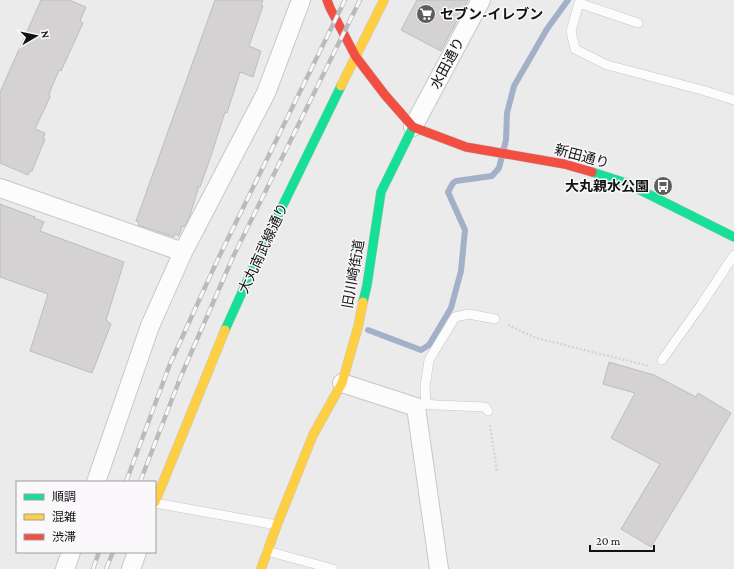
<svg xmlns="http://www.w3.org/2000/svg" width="734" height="569" font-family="'Crimson Pro','Noto Sans JP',serif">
<rect width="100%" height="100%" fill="#ecebec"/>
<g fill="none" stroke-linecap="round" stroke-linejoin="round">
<path stroke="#a3b1c8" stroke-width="6" d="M368 330 421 350 429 345 451 308 461 271 465 230 448 192 453 183 456 181 492 176 499 168 506 140 507 113 514 86 547 29 568 0"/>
</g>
<path fill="#d4d2d3" stroke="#bebdbe" d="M41 0H69L86 7 80 21 83 23 61 71 59 70 49 94 50 97 35 129 45 133 43 139H45L32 171H30L28 175 0 163V92Z
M215 0H263L261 5 263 6 249 46 261 51 253 77 240 72 227 113 225 112 211 156 200 187 199 186 189 218 184 227 182 226 179 236 175 234 174 237 138 225 139 222 136 221Z
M417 0H468L441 51 401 30Z
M0 204 35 217 34 218 44 222 40 231 124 262 106 320 111 324 92 373 30 351 48 294 0 277Z
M609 362 654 375 696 397 698 393 731 413 694 476 651 547 621 529 660 464 611 438 635 393 603 384Z"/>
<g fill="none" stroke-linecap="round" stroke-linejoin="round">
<defs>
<path id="lane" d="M581 0 579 3 571 31 575 49 607 65 702 90 734 100
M579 3 638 23
M662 360 701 305 734 255
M426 404 436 405 485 407 488 411
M416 407 426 404 425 387 429 360 455 317 469 314 495 319
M155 503 277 525
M267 551 333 569"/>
<path id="street" d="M413 127 481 0
M0 188 183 252
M342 383 416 407 439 569
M96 482 150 326 183 252 266 93 301 0
M65 569 71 552
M131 569 137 552"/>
<path id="fast" d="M592 172 626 183 734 237
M363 302 367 285 381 192 413 127
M225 330 262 248 341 86"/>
<path id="slow" d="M341 86 384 0
M155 502 225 330
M261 569 277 525 313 435 342 383 358 327 363 302"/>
<path id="jam" d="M327 0 330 8 356 57 385 95 413 127 466 147 564 164 592 172"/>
</defs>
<use href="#lane" stroke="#c7c7c7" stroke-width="10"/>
<use href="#street" stroke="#c7c7c7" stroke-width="20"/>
<use href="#fast" stroke="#c7c7c7" stroke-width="10"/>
<use href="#slow" stroke="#c7c7c7" stroke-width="10"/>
<use href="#jam" stroke="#c7c7c7" stroke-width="10"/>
<path stroke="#d5d4d5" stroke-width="2.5" stroke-dasharray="2 2" stroke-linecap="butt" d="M508 325 536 338 649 366
M490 425 497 472"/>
<use href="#lane" stroke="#fcfcfc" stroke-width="9"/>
<use href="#street" stroke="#fcfcfc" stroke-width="18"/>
<use href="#fast" stroke="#16e098" stroke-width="9"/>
<use href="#slow" stroke="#ffcf43" stroke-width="9"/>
<use href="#jam" stroke="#f24e42" stroke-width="9"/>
<defs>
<path id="rail" d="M126 482 170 364 217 261 345 0
M140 482 181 376 233 257 360 0
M93 569 99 552
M106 569 113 552"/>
</defs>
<use href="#rail" stroke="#bcbbbc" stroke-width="4.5"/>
<use href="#rail" stroke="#faf8fa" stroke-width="3" stroke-dasharray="9" stroke-linecap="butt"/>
</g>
<defs>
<symbol id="supermarket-disc" viewBox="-11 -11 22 22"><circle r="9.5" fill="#5f5e5f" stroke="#faf8fa"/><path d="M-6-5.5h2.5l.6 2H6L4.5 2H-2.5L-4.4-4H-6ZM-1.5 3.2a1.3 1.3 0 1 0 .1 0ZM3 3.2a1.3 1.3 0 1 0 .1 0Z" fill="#fff"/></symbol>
<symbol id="bus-disc" viewBox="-11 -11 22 22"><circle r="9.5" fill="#5f5e5f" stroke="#faf8fa"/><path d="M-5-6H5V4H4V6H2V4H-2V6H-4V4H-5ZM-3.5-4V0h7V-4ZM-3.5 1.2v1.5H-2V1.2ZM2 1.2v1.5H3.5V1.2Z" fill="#fff"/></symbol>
</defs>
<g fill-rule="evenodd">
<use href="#supermarket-disc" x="415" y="3" width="22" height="22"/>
<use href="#bus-disc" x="652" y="175" width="22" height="22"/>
</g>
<g text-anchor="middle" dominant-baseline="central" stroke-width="3" stroke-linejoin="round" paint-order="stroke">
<g font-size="14" font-weight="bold" fill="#131213" stroke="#faf8fa" text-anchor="start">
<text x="440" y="14">セブン-イレブン</text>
<text x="649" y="186" text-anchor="end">大丸親水公園</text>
</g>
<g font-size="14" fill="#131213" stroke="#faf8fa">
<text transform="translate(447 63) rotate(-62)">水田通り</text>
<text transform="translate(582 156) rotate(15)">新田通り</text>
<text transform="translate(263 248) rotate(-65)">大丸南武線通り</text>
<text transform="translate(353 274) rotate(-80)">旧川崎街道</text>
</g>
</g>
<rect x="16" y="481" width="140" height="72" fill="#faf8fa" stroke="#9e9c9e"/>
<rect x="24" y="494" width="20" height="6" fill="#16e098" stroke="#9e9c9e"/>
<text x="52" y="501" font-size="12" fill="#131213">順調</text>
<rect x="24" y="514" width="20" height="6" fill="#ffcf43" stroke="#9e9c9e"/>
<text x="52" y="521" font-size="12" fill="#131213">混雑</text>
<rect x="24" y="534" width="20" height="6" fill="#f24e42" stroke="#9e9c9e"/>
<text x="52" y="541" font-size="12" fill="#131213">渋滞</text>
<g transform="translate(36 36) rotate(81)" stroke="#faf8fa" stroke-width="3" paint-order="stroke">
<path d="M0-3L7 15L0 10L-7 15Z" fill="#131213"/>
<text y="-6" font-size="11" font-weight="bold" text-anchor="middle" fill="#131213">N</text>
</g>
<path d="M590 545v6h64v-6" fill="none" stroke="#131213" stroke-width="2"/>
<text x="596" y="545" font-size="12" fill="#131213" stroke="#faf8fa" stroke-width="3" paint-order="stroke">20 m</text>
</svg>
